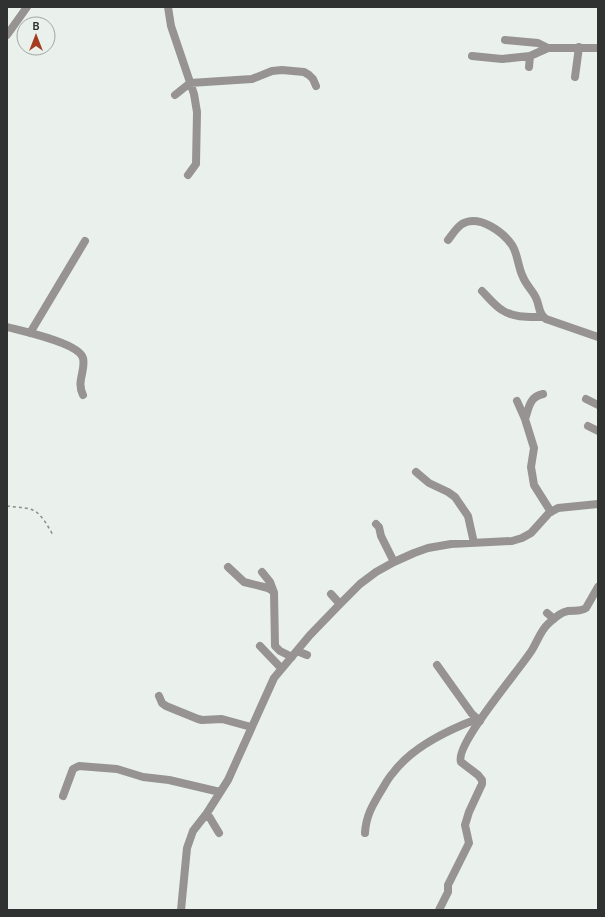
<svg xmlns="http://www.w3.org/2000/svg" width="605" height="917" font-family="'DM Sans',sans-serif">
<rect width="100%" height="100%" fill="#eaf1ec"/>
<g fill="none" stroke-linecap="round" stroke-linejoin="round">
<path stroke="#898e8b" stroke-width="1.5" stroke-dasharray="3 3" stroke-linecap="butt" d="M7 506C14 507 22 507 30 509 41 512 47 525 53 535"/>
<path stroke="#969392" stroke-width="8" d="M168 7 171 26 194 94 197 112 196 164 188 175
M7 35 27 7
M505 40 538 43 548 48
M472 56 502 59 530 56 548 48H598
M529 67 530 56
M575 77 579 47
M175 95 190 83 252 79 272 71 282 70 304 72 309 75 313 79 316 86
M448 240C452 235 456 228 462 224 479 214 503 232 512 245 518 254 518 268 523 277 526 285 533 291 536 298 540 306 538 314 546 319L598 337
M482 291C488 297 495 306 502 310 514 318 529 317 542 317
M7 327C22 331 79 343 83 358 86 371 76 381 83 395
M30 333 85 241
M586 399 598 405
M517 401 525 419 534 448 531 467 534 485 551 512
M525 419C529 408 529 397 543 394
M588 426 598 431
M416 472 429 483 448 492 455 497 468 516 474 543
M376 524 379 527 381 536 394 562
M228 567 244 582 268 588 274 592 275 646 280 651 292 657
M262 572 270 582 273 590
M331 594 340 604
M547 613 554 619
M260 646 281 668
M297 651 307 655
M437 665 472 714 480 721
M159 696 162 703 166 706 198 719 202 720 222 719 251 727
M63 796 73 769 79 766 117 769 143 777 169 780 220 792
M207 813 219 833
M365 833C366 816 372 806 381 791 385 785 388 778 393 773 412 747 448 730 477 719
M181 910 187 848 193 831 207 813 228 780 274 678 310 635 340 604 360 584 376 572 394 562 414 553 428 548 451 544 512 541 522 538 531 533 549 513 558 508 598 504
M439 910 448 892V885L469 843 465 825 469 812 482 784V780L478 775 461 762C454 745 521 668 532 650 537 642 541 630 548 624 553 619 561 612 568 611 575 610 580 612 586 608L598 587"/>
</g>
<rect width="605" height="917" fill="none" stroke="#2f3230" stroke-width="16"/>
<g transform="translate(36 36)"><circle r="19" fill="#eaf1ec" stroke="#9fa5a1"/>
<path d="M0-3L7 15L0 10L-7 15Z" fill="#a53c21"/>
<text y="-6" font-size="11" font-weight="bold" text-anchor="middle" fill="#2f3230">B</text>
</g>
</svg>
